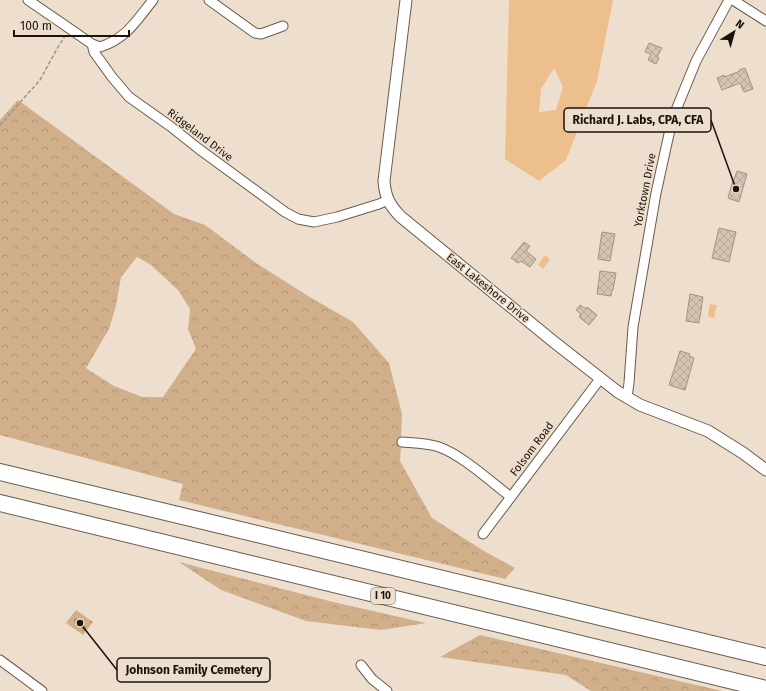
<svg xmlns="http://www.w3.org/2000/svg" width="766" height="691" font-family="'Fira Sans',sans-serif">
<defs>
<pattern id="forest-crowns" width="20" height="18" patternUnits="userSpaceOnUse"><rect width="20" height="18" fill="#d1af8a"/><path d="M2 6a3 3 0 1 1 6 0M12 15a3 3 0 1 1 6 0" fill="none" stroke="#b39676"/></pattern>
<pattern id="cemetery-stones" width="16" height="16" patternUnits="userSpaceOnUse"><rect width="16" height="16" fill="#d1af8a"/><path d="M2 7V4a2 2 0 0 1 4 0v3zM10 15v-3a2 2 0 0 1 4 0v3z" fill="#b39676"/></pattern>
<pattern id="building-cross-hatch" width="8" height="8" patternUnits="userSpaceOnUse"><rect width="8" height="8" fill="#d4c4b3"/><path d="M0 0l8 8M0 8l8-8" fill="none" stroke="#b5a899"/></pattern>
</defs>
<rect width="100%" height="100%" fill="#eedecd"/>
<path fill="url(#forest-crowns)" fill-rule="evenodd" d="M18 100 174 214 205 225 256 263 308 296 353 322 389 363 402 414 401 437H399L398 445 401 446 400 461 432 518 484 551 515 568 505 579 179 500 183 484 0 435V120ZM137 257 151 265 178 290 190 309 188 329 196 349 163 397H142L112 385 86 368 109 329 116 306 121 277Z
M179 562 333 602 426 623 381 630 306 621 221 590Z
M480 635 722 691H591L566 675 440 657Z"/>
<path fill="url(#cemetery-stones)" d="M76 610 93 622 83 635 66 623Z"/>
<path fill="#edbf8c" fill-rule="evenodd" d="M509 0H613L597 81 566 160 539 181 505 159ZM554 68 563 87 556 110 539 112 541 89Z
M545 255 550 259 543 269 538 265Z
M710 304 717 305 714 318 708 317Z"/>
<path fill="url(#building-cross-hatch)" stroke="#a29383" d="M649 43 662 48 657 57 659 58 656 64 648 60 651 54 645 52Z
M745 68 753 89 744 92 740 83 722 90 717 78 724 75 725 77 740 71 739 70Z
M737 171 747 174 739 202 728 198 733 180H734Z
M719 228 736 232 729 262 712 258Z
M602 232 615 234 610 261 598 259Z
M524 242 530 246 526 251 536 259 530 267 521 261 518 263 511 258Z
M600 271 616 273 613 290H612L611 296 597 294Z
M690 294 703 297 699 323 686 321Z
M580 305 586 309 587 307 597 315 589 325 579 317 581 314 576 310Z
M680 351 690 354 689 356 694 358 685 390 669 385Z"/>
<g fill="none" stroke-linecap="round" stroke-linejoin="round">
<defs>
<path id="minor" d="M28 0 92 44 94 52 112 77 129 97 170 126 199 149 285 212 298 219 314 222 337 217 379 204 388 200
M209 0 255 33 261 34 283 26
M733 0 766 21
M92 44 100 47C126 39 137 20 153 0
M627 397 629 383 633 327 656 193 669 134 674 115 696 61 729 0
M402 442C415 443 427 443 439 447 462 455 491 482 511 497
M483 534 600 379
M0 660 42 691
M361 665 372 679 387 691"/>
<path id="tertiary" d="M406 0 384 181C385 197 390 206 401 217L554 342 618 392 640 405 708 431 743 453 766 470"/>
<path id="motorway" d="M0 472 766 657
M0 503 766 689"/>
</defs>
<use href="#minor" stroke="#695b4c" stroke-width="11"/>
<use href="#tertiary" stroke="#695b4c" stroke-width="13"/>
<use href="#motorway" stroke="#695b4c" stroke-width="18"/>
<path stroke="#a09487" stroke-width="1.5" stroke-dasharray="4 2" stroke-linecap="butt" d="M0 125 40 80 58 47 65 36"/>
<use href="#minor" stroke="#fff" stroke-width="9"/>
<use href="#tertiary" stroke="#fff" stroke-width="11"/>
<use href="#motorway" stroke="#fff" stroke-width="16"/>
</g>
<g text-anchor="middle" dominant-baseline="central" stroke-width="3" stroke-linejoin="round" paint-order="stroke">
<rect fill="#eedecd" stroke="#595047" stroke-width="1" x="371" y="588" width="24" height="16" rx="3"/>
<g font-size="10" font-weight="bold" fill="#19130d">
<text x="383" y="596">I 10</text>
</g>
<g font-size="11" fill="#19130d" stroke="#eedecd">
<text transform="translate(200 135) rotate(37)">Ridgeland Drive</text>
<text transform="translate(645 190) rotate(-79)">Yorktown Drive</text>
<text transform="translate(488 288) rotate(39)">East Lakeshore Drive</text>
<text transform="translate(532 449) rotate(-53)">Folsom Road</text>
</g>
</g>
<path fill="none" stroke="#19130d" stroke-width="1.5" d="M736 189L711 120M80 623L117 670"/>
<g fill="#19130d" stroke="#eedecd" stroke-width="1.5">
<circle cx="736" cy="189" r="4"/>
<circle cx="80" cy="623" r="4"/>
</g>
<g fill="#eedecd" stroke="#19130d" stroke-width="1.5">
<rect x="564" y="108" width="147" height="24" rx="4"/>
<rect x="117" y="658" width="153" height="24" rx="4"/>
</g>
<g font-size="12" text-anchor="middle" font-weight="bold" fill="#19130d">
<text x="638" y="124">Richard J. Labs, CPA, CFA</text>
<text x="194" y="674">Johnson Family Cemetery</text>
</g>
<g transform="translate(734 32) rotate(37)" stroke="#eedecd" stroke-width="3" paint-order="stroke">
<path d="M0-3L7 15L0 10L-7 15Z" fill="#19130d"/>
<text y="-6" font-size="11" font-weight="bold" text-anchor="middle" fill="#19130d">N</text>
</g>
<path d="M14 30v6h115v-6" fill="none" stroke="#19130d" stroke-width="2"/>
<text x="20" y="30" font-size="12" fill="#19130d" stroke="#eedecd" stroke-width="3" paint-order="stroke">100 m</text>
</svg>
